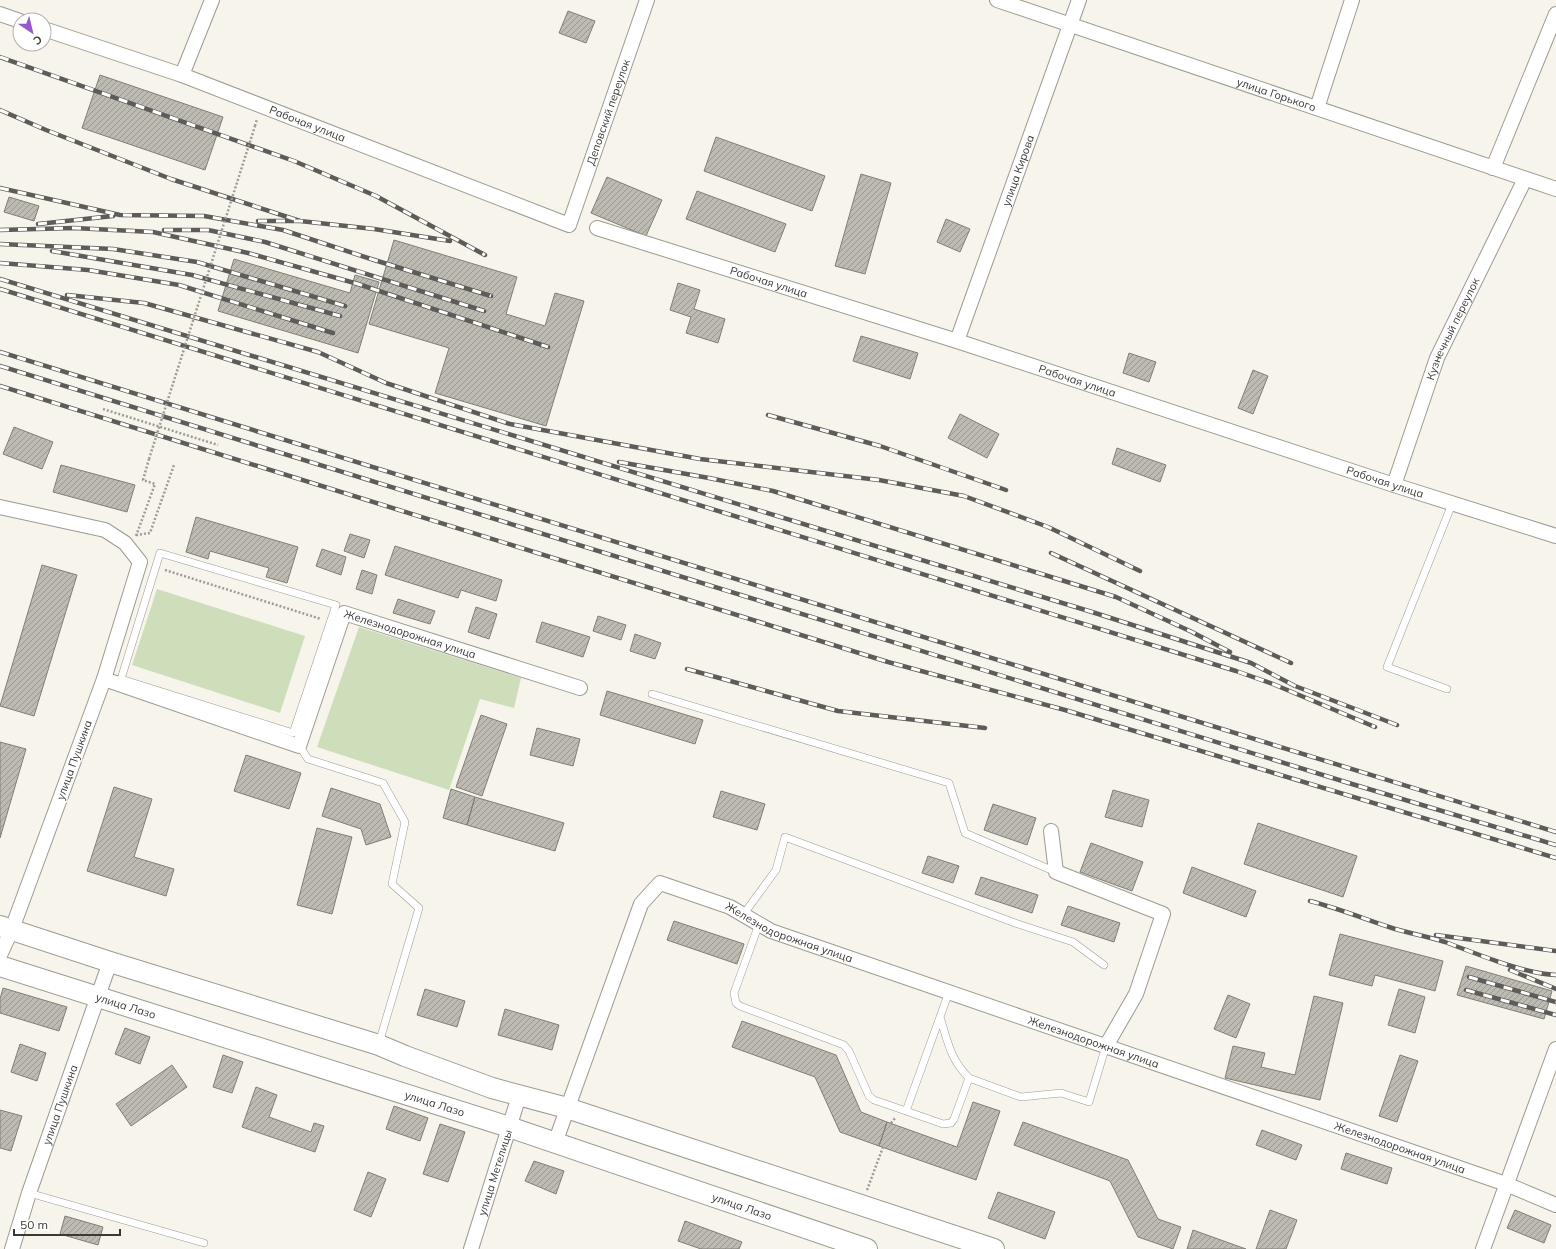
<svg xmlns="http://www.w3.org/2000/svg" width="1556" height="1249" font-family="Mulish,sans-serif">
<defs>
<pattern id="building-hatch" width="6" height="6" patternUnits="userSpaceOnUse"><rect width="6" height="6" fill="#bdbab2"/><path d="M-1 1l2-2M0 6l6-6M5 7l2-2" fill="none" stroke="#9b9892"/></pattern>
</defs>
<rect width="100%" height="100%" fill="#f7f4ec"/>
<path fill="#cedeba" d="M157 589 305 636 280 713 132 665Z
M359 627 521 678 514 708 480 699 449 790 317 747Z"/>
<path fill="url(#building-hatch)" stroke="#807e76" d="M568 11 595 21 586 43 559 33Z
M100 75 223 117 205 170 82 128Z
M716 137 825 176 812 211 704 171Z
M861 174 891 183 865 274 835 266Z
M607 177 662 200 646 236 591 213Z
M697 191 786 224 775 252 686 219Z
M9 197 39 206 34 221 4 212Z
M946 219 970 229 960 252 937 242Z
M394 240 517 277 506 314 545 326 555 293 584 301 546 426 435 393 449 348 369 324Z
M234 259 350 293 355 275 379 282 358 353 218 311Z
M678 283 700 290 694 309 725 319 718 343 686 333 691 317 670 310Z
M861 336 918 353 910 379 853 361Z
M1129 353 1156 362 1149 382 1123 373Z
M1253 370 1268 376 1253 414 1238 408Z
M960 414 999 434 987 458 948 438Z
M14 427 53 442 42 469 3 454Z
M1117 448 1166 465 1160 482 1112 464Z
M61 465 135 485 127 512 53 492Z
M196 517 298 547 287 583 266 577 269 568 210 551 208 559 186 552Z
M350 534 370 540 364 558 344 551Z
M395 546 502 580 496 601 461 590 458 598 385 575Z
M322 549 346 557 341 575 316 566Z
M42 565 77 575 34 716 0 706Z
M362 570 377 575 372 594 356 589Z
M398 599 435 611 430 624 393 613Z
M476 607 497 614 489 639 468 632Z
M598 616 626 625 621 640 593 631Z
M542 622 590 637 583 657 536 642Z
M635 634 661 643 655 659 630 651Z
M607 691 703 720 695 744 600 715Z
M481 715 507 724 482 796 456 787Z
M537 728 580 739 573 766 530 755Z
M0 742 26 749 0 838Z
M246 755 301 773 289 809 234 791Z
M114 787 152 799 134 857 174 869 166 896 87 871Z
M331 788 380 804 391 837 366 845 361 829 322 816Z
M451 789 475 797 467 825 443 818Z
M1113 790 1149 800 1142 827 1105 817Z
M721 791 765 804 757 830 713 817Z
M475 797 564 823 555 851 467 825Z
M993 804 1036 818 1027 845 984 830Z
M1258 823 1357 856 1343 897 1244 864Z
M317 828 352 837 332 914 297 905Z
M1091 843 1143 862 1132 891 1080 872Z
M928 856 959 866 953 883 922 873Z
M1192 867 1256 891 1246 917 1183 893Z
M981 877 1038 895 1032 913 975 894Z
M1068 906 1120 923 1114 942 1061 925Z
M674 921 744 944 737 964 667 940Z
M1340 934 1443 961 1435 991 1375 975 1372 986 1329 975Z
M1466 966 1552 991 1544 1019 1457 995Z
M3 988 67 1007 59 1031 0 1013V999Z
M425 989 465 1001 457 1027 417 1015Z
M1399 989 1425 997 1415 1033 1388 1025Z
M1228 995 1250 1004 1236 1038 1214 1029Z
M1314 996 1343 1003 1320 1100 1225 1078 1233 1046 1265 1053 1261 1067 1295 1075Z
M505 1009 559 1025 552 1050 498 1035Z
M742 1021 836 1055 861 1112 887 1122 879 1146 840 1132 815 1077 732 1047Z
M125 1028 150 1037 140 1064 115 1054Z
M20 1044 46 1053 37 1081 11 1072Z
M223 1055 243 1062 232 1093 213 1087Z
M1400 1055 1418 1061 1397 1122 1379 1116Z
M172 1065 187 1087 131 1126 116 1104Z
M256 1087 277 1095 269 1117 311 1132 314 1123 324 1126 315 1152 242 1127Z
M973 1102 1000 1111 976 1180 879 1146 887 1122 957 1147Z
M394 1106 428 1118 420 1141 386 1129Z
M0 1110 22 1116 11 1151 0 1148Z
M1023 1122 1128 1160 1158 1219 1181 1227 1173 1249 1138 1237 1110 1181 1014 1145Z
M440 1124 465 1132 448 1182 423 1174Z
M1262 1130 1302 1145 1296 1160 1256 1145Z
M1346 1153 1392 1168 1387 1184 1341 1169Z
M534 1161 564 1171 556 1194 525 1181Z
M368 1172 386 1179 371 1217 354 1210Z
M998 1192 1055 1212 1045 1239 988 1218Z
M1270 1210 1297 1220 1286 1249H1256Z
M1515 1210 1551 1225 1544 1243 1507 1228Z
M65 1216 103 1227 98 1245 60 1234Z
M685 1221 742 1242 739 1249H701L678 1241Z
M1193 1230 1246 1249H1187Z"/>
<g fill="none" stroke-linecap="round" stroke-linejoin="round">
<defs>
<path id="lane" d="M160 553 336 605 293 733 121 679Z
M1447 689 1387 667 1452 504
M652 694 949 783 965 833 1056 872
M298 744 308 759 383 783 405 822 392 884 419 908 379 1043
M743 915 776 870 785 837 1015 923 1073 942 1104 965
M759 924 734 993 736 1003 740 1006 844 1045 849 1051 869 1096 874 1100 906 1111
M949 992 906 1111 943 1124 951 1123 954 1119 969 1078 1021 1097 1061 1093 1089 1102 1106 1046
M940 1017C948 1042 950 1059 969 1078
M29 1193 204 1243"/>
<g id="street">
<path id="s1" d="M997 0 1556 189"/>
<path d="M0 14 20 21"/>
<path id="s2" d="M44 29 182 75 569 225 647 0"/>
<path d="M182 75 212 0"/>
<path d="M1317 108 1352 0"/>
<path d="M1493 168 1556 14"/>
<path id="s3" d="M597 228 957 341 1394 485 1556 536"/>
<path id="s4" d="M957 341 1079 0"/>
<path id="s5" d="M1394 485 1437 358 1525 179"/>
<path d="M0 507 105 530 125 543 140 562 104 679 12 929 0 955"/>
<path id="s6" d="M104 679 299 746 344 613 580 688"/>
<path d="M1051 831 1056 872 1163 914 1136 994 1106 1046"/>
<path id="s7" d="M555 1143 641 904 660 883 730 907 771 931 1506 1184 1556 1205"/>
<path id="s8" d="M12 1249 29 1193 110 962"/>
<path id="s9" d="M471 1249 519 1096"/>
<path d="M1483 1249 1556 1049"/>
</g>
<g id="secondary">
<path d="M0 926 110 962 379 1045 405 1056 492 1088 567 1108 994 1249"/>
<path id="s10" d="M0 966 509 1127 867 1249"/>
</g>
</defs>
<use href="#lane" stroke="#9d9a92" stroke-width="8"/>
<use href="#street" stroke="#9d9a92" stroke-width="16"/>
<use href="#secondary" stroke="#9d9a92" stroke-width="22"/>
<path stroke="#9d9b96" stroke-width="2.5" stroke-dasharray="2 2" stroke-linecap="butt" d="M255 126 257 119
M103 409 218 445
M136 535 150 533 174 465
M136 536 155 484 143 480 149 459
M165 570 321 619
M891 1123 896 1117
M867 1190 883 1147"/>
<use href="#lane" stroke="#fff" stroke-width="7"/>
<use href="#street" stroke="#fff" stroke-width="14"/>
<use href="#secondary" stroke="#fff" stroke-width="20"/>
<defs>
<path id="rail" d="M0 57 294 161 376 196 485 255
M0 110 46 130 171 179 300 221
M0 188 120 215 204 216 283 230 371 259 491 296
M258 221H300L374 229 450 241
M38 224 113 216
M0 230 74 228 153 232 248 253 358 284 548 347
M164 230H208L265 242 484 311
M0 244 113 249 197 262 345 306
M52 251 192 275 340 316
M0 263 88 270 179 285 333 333
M0 279 1092 612 1251 663 1295 686 1397 725
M0 289 1236 671 1273 684 1375 727
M67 295 144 303 318 352 386 383 510 424 700 459 879 480 964 496 1048 527 1140 571
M0 352 1556 832
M0 366 1352 784 1556 845
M0 386 888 662 1065 710 1556 858
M768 415 880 446 1006 490
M619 462 709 478 773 491 1116 597 1192 632 1230 652
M1051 553 1291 663
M687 669 838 711 985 728
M1310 901C1337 908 1362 918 1389 927 1407 933 1426 936 1445 942 1478 954 1521 973 1556 975
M1436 935 1556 951
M1510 970 1556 989
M1469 977 1556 1002
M1466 990 1556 1015"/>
</defs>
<use href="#rail" stroke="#5e5c58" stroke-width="4.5"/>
<use href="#rail" stroke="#fff" stroke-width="3" stroke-dasharray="9" stroke-linecap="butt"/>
<path stroke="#9d9b96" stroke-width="2.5" stroke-dasharray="2 2" stroke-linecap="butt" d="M149 459 255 126"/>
</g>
<g text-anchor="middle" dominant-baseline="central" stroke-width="3" stroke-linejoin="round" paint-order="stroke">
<g font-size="11" fill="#3a3936" stroke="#fff">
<text stroke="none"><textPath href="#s1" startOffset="295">улица Горького</textPath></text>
<text stroke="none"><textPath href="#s2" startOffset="680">Деповский переулок</textPath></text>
<text stroke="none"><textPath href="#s2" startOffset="280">Рабочая улица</textPath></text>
<text stroke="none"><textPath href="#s4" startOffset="181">улица Кирова</textPath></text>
<text stroke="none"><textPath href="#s3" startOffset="180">Рабочая улица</textPath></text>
<text stroke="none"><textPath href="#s5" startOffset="167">Кузнечный переулок</textPath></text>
<text stroke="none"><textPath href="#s3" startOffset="504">Рабочая улица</textPath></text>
<text stroke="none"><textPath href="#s3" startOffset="828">Рабочая улица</textPath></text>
<text stroke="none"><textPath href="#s6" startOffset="416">Железнодорожная улица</textPath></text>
<text transform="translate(74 760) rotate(-70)">улица Пушкина</text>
<text stroke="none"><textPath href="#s7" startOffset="421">Железнодорожная улица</textPath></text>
<text stroke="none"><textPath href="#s10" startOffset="132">улица Лазо</textPath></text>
<text stroke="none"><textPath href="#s7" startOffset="745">Железнодорожная улица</textPath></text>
<text stroke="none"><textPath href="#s10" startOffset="456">улица Лазо</textPath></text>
<text stroke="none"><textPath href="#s8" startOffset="152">улица Пушкина</textPath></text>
<text stroke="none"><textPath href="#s7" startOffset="1069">Железнодорожная улица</textPath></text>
<text stroke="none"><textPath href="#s9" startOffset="80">улица Метелицы</textPath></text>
<text stroke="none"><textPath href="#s10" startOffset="780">улица Лазо</textPath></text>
</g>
</g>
<g transform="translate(32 32) rotate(145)"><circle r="19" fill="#ffffff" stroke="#b0b0af"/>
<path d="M0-3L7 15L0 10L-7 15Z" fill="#9559d0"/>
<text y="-6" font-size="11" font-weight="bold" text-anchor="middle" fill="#3a3936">С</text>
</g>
<path d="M14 1229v6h106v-6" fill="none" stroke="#3a3936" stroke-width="2"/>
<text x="20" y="1229" font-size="12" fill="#3a3936" stroke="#ffffff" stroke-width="3" paint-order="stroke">50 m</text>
</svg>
